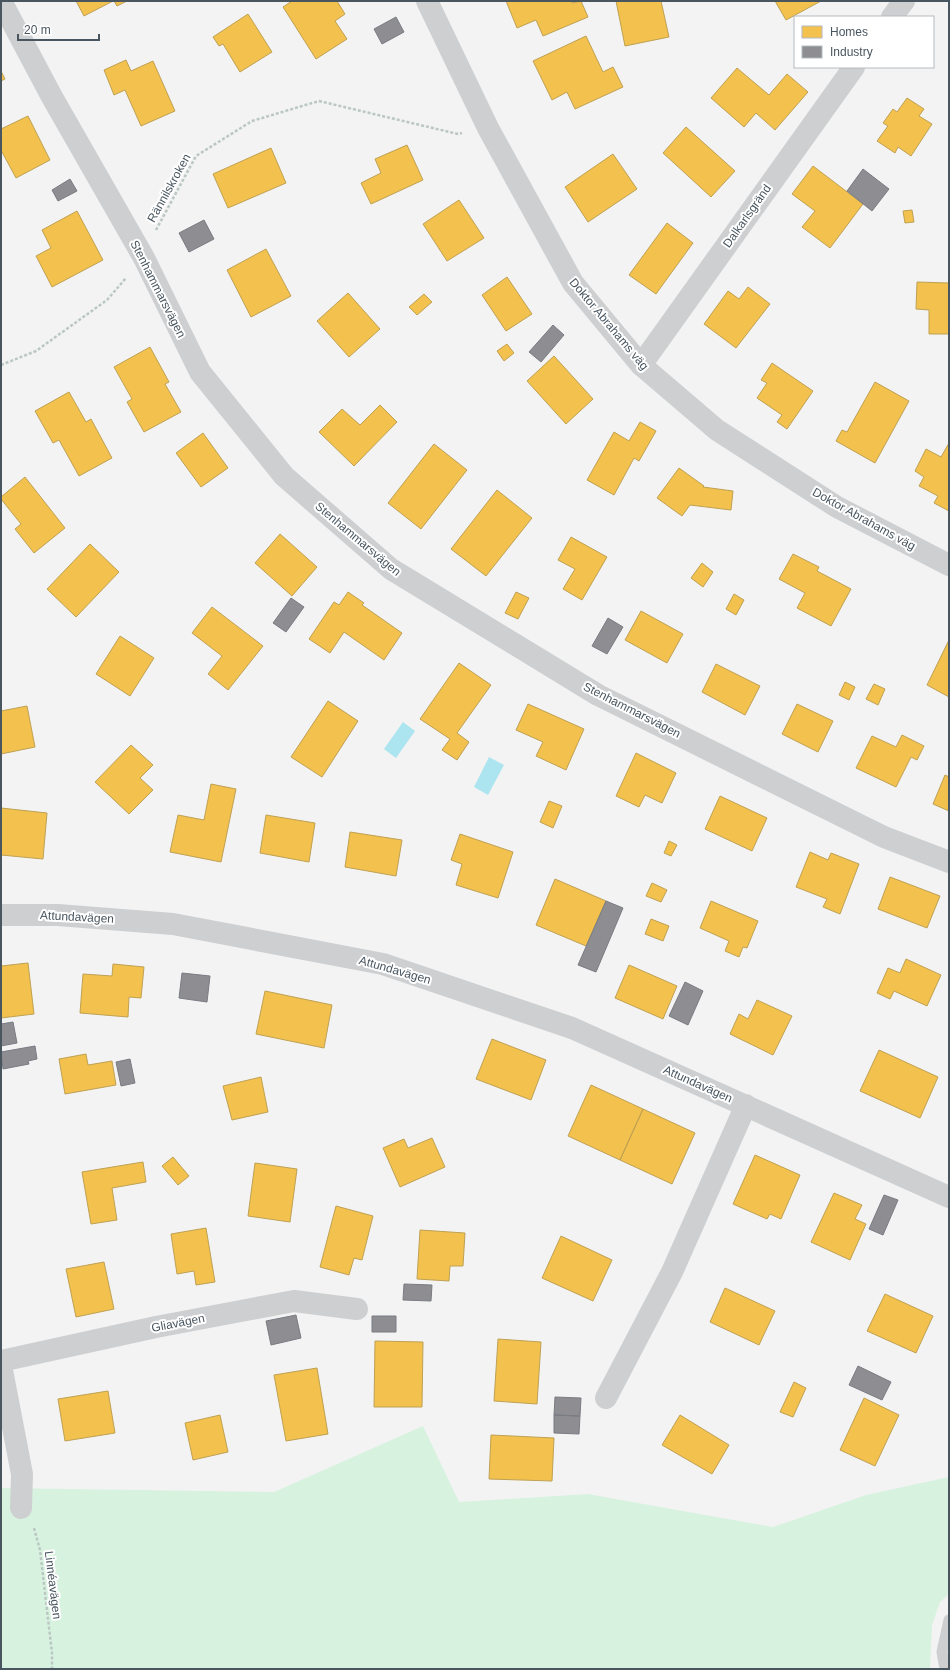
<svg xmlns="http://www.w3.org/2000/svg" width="950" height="1670" font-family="Helvetica,sans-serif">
<rect width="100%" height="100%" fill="#f3f3f3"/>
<path fill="#d8f2e0" d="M423 1426 459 1502 588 1494 773 1527 866 1495 949 1477V1594L940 1602 932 1625 930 1669H1V1488L274 1492Z"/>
<path fill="#ace5f0" d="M403 722 415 731 396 758 384 749Z
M489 757 504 765 488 795 474 787Z"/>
<path fill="#f2c14e" stroke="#bfa153" d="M76 1H113L84 16Z
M114 1H127L117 6Z
M292 1H337L345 14 335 21 347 39 316 59 283 7Z
M506 1H571L572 3 581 1 588 17 543 36 536 20 517 28Z
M616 1H661L669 37 625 46Z
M775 1H821L786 20Z
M248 14 272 52 240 72 223 44 219 46 213 37Z
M586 36 603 72 613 67 623 87 575 109 567 92 552 100 533 61Z
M126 60 131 71 153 61 175 111 141 126 125 90 114 95 104 70Z
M737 68 769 95 787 74 808 92 775 130 756 113 744 127 711 98Z
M1 71 5 79 1 81Z
M907 98 924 109 919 116 932 124 911 156 898 147 895 153 877 141 888 126 883 123 893 109 897 112Z
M28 116 50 160 16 178 2 152H1V129Z
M686 127 735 171 711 197 663 153Z
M407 145 423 180 371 204 361 183 381 173 375 159Z
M271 148 286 183 228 208 213 174Z
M613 154 637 189 588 222 565 187Z
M813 166 863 204 830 248 802 227 815 211 792 194Z
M459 200 484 238 447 261 423 224Z
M912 210 914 222 905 223 903 211Z
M77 211 103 260 52 287 36 256 51 248 42 230Z
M667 223 693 243 656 294 629 275Z
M266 249 291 296 251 317 227 270Z
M507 277 532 314 506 331 482 295Z
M917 282 949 283V334H929V310L916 309Z
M748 287 770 304 736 348 704 324 728 291 739 299Z
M348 293 380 329 349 357 317 321Z
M424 294 432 302 417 315 409 307Z
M507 344 514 353 504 361 497 351Z
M150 347 169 382 165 384 181 412 144 432 127 402 132 399 114 367Z
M554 356 593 399 566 424 527 381Z
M772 363 813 391 787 429 777 422 782 415 757 398 767 383 761 380Z
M875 382 909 401 875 463 836 441 842 430 847 432Z
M69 392 86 422 91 419 112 458 79 476 59 440 53 443 35 411Z
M380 405 397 422 354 466 319 432 342 409 360 425Z
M640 422 656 431 639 461 634 458 614 495 587 480 614 432 629 441Z
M203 433 228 468 201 487 176 453Z
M949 443V511L934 503 938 496 919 486 924 477 915 471 926 449 941 457Z
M434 444 467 470 421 529 388 503Z
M679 468 704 486 703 487 733 491 731 510 690 505 682 516 657 498Z
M25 477 65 528 34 553 15 529 21 524 1 499V497Z
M497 490 532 518 486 576 451 549Z
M280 534 317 567 292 596 255 563Z
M571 537 607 557 582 600 563 589 575 569 558 560Z
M90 544 119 572 76 617 47 589Z
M793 554 819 567 817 571 851 589 831 626 797 608 805 593 779 579Z
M702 563 713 572 703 587 691 578Z
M348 592 364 603 362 605 402 633 384 660 344 632 330 653 309 639 334 602 339 605Z
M516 592 529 598 518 619 505 613Z
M734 594 744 600 736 615 726 609Z
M212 607 263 646 228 690 208 674 222 656 192 633Z
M641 611 683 634 667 663 625 640Z
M120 636 154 658 130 696 96 674Z
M949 640V697L927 685Z
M459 663 491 685 457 733 469 742 457 760 442 750 450 739 420 719Z
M716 664 760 686 745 715 702 692Z
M845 682 855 687 849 700 839 695Z
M874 684 885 689 878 705 866 699Z
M328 701 358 721 322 777 291 757Z
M528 704 584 729 566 770 536 756 543 742 516 730Z
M797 704 833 721 818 752 782 734Z
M27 706 35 747 1 754V711Z
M902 735 924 746 917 760 911 757 896 787 856 768 872 736 896 747Z
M131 745 153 765 140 778 153 790 129 814 95 782Z
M636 753 676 773 662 803 645 795 639 807 616 796Z
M945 775 949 777V811L933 804Z
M211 784 236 789 221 862 170 852 178 815 204 820Z
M720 796 767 818 752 851 705 829Z
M549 801 562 806 553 828 540 822Z
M1 808 47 813 43 859 1 855Z
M266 815 315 823 309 862 260 853Z
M350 832 402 840 396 876 345 867Z
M460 834 513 852 498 898 456 885 462 864 451 860Z
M669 841 677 845 671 856 664 853Z
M810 852 828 860 831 853 859 864 840 914 823 907 827 899 796 887Z
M890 877 940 896 927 928 878 909Z
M555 879 606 901 586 946 536 925Z
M652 883 667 890 661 902 646 896Z
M711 901 758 921 747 948 743 947 739 957 725 951 729 941 700 928Z
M651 919 669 926 663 941 645 934Z
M906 959 941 975 927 1006 894 991 890 999 877 993 888 968 900 973Z
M28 963 34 1014 1 1018V966Z
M113 964 144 967 141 998 129 997 128 1017 80 1013 83 974 112 976Z
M629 965 677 986 663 1019 615 998Z
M265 991 332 1005 324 1048 256 1034Z
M757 1000 792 1016 773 1055 730 1034 739 1014 748 1019Z
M492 1039 546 1060 531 1100 476 1079Z
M879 1050 938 1077 920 1118 860 1091Z
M86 1054 88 1065 112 1061 116 1085 65 1094 59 1059Z
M261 1077 268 1112 232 1120 223 1086Z
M591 1085 643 1109 620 1160 568 1136Z
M643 1109 695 1133 672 1184 620 1160Z
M432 1138 445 1167 400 1187 383 1148 404 1139 408 1148Z
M755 1155 800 1175 781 1219 770 1214 767 1219 733 1204Z
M173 1157 189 1176 178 1185 162 1166Z
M143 1162 146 1182 112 1188 117 1220 91 1224 82 1172Z
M255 1163 297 1169 290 1222 248 1216Z
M834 1193 862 1205 855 1219 866 1224 850 1260 811 1242Z
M336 1206 373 1216 362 1260 354 1258 349 1275 320 1267Z
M206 1228 215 1282 196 1285 194 1271 177 1274 171 1234Z
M420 1230 465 1233 463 1266H450L449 1281 417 1279Z
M561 1236 612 1260 593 1301 542 1278Z
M104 1262 114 1309 76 1317 66 1269Z
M725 1288 775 1311 759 1345 710 1322Z
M885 1294 933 1316 916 1353 867 1331Z
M498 1339 541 1342 537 1404 494 1401Z
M375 1341 423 1342 422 1407H374Z
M317 1368 328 1434 286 1441 274 1375Z
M794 1382 806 1388 793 1417 780 1412Z
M108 1391 115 1433 65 1441 58 1399Z
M864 1398 899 1415 875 1466 840 1450Z
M220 1415 228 1452 193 1460 185 1423Z
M680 1415 729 1445 712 1474 662 1445Z
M491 1435 554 1438 552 1481 489 1479Z"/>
<path fill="#8d8d92" stroke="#797c83" d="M396 17 404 32 382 44 374 29Z
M863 169 889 189 872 211 847 191Z
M70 179 77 191 58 201 52 190Z
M204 220 214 239 189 252 179 233Z
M553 325 564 335 541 362 529 352Z
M291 598 304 607 286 632 273 623Z
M608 618 623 627 607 654 592 646Z
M606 901 623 908 596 972 578 965Z
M182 973 210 976 207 1002 179 998Z
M685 982 703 991 688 1025 669 1016Z
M13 1022 17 1043 1 1046V1024Z
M35 1046 37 1059 28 1061 29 1064 3 1069 1 1052Z
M130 1059 135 1083 121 1086 116 1062Z
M884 1195 898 1200 883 1235 869 1229Z
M404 1284 432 1285 431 1301 403 1300Z
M296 1315 301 1338 271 1345 266 1321Z
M372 1316H396V1332H372Z
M858 1366 891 1382 882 1400 849 1385Z
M555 1397 581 1398 580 1416 554 1415Z
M554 1415 580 1416 579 1434 554 1433Z"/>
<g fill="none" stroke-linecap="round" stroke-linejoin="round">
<path stroke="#bac7c2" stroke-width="2.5" stroke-dasharray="3 2" stroke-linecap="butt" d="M156 230 196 156 252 121 319 101 458 134 462 133
M1 365 36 351 107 300 126 278
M34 1528 40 1550 52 1653V1669"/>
<path stroke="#cdcfd1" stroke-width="11" d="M945 1669 942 1652 949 1620"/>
<path stroke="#cdcfd1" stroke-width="22" d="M1 1 52 97 144 258 200 372 284 476 391 569 598 695 884 837 949 862
M427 1 488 128 573 283 641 365 717 430 837 507 949 565
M892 17 904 1
M641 365 854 67
M1 915H58L173 924 383 964 572 1028 949 1197
M1 1361 156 1327 294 1301 357 1309
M1 1365 22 1474 21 1508
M606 1398 672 1272 746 1105"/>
</g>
<g text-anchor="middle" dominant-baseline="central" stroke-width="4" stroke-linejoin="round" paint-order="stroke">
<g font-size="12" fill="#495660" stroke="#fff">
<text transform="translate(169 188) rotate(-61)">Rännilskroken</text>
<text transform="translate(747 216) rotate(-55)">Dalkarlsgränd</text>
<text transform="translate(158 289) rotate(63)">Stenhammarsvägen</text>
<text transform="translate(609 324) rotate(50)">Doktor Abrahams väg</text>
<text transform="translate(864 519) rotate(29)">Doktor Abrahams väg</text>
<text transform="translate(358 539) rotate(40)">Stenhammarsvägen</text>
<text transform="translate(632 710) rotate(27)">Stenhammarsvägen</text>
<text transform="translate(77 917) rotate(3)">Attundavägen</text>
<text transform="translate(395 970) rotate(16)">Attundavägen</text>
<text transform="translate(698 1084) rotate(24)">Attundavägen</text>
<text transform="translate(178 1323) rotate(-11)">Gliavägen</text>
<text transform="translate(53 1585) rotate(83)">Linnéavägen</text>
</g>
</g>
<rect width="950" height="1670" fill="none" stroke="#495660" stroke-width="4"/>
<rect x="794" y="16" width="140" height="52" fill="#ffffff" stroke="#b6bbbf"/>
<rect x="802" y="26" width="20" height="12" fill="#f2c14e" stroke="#b6bbbf"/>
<text x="830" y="36" font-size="12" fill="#495660">Homes</text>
<rect x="802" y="46" width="20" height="12" fill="#8d8d92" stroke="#b6bbbf"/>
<text x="830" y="56" font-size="12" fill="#495660">Industry</text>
<path d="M18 34v6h81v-6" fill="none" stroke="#495660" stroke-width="2"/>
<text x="24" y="34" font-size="12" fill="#495660" stroke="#ffffff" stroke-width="3" paint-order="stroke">20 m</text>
</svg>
